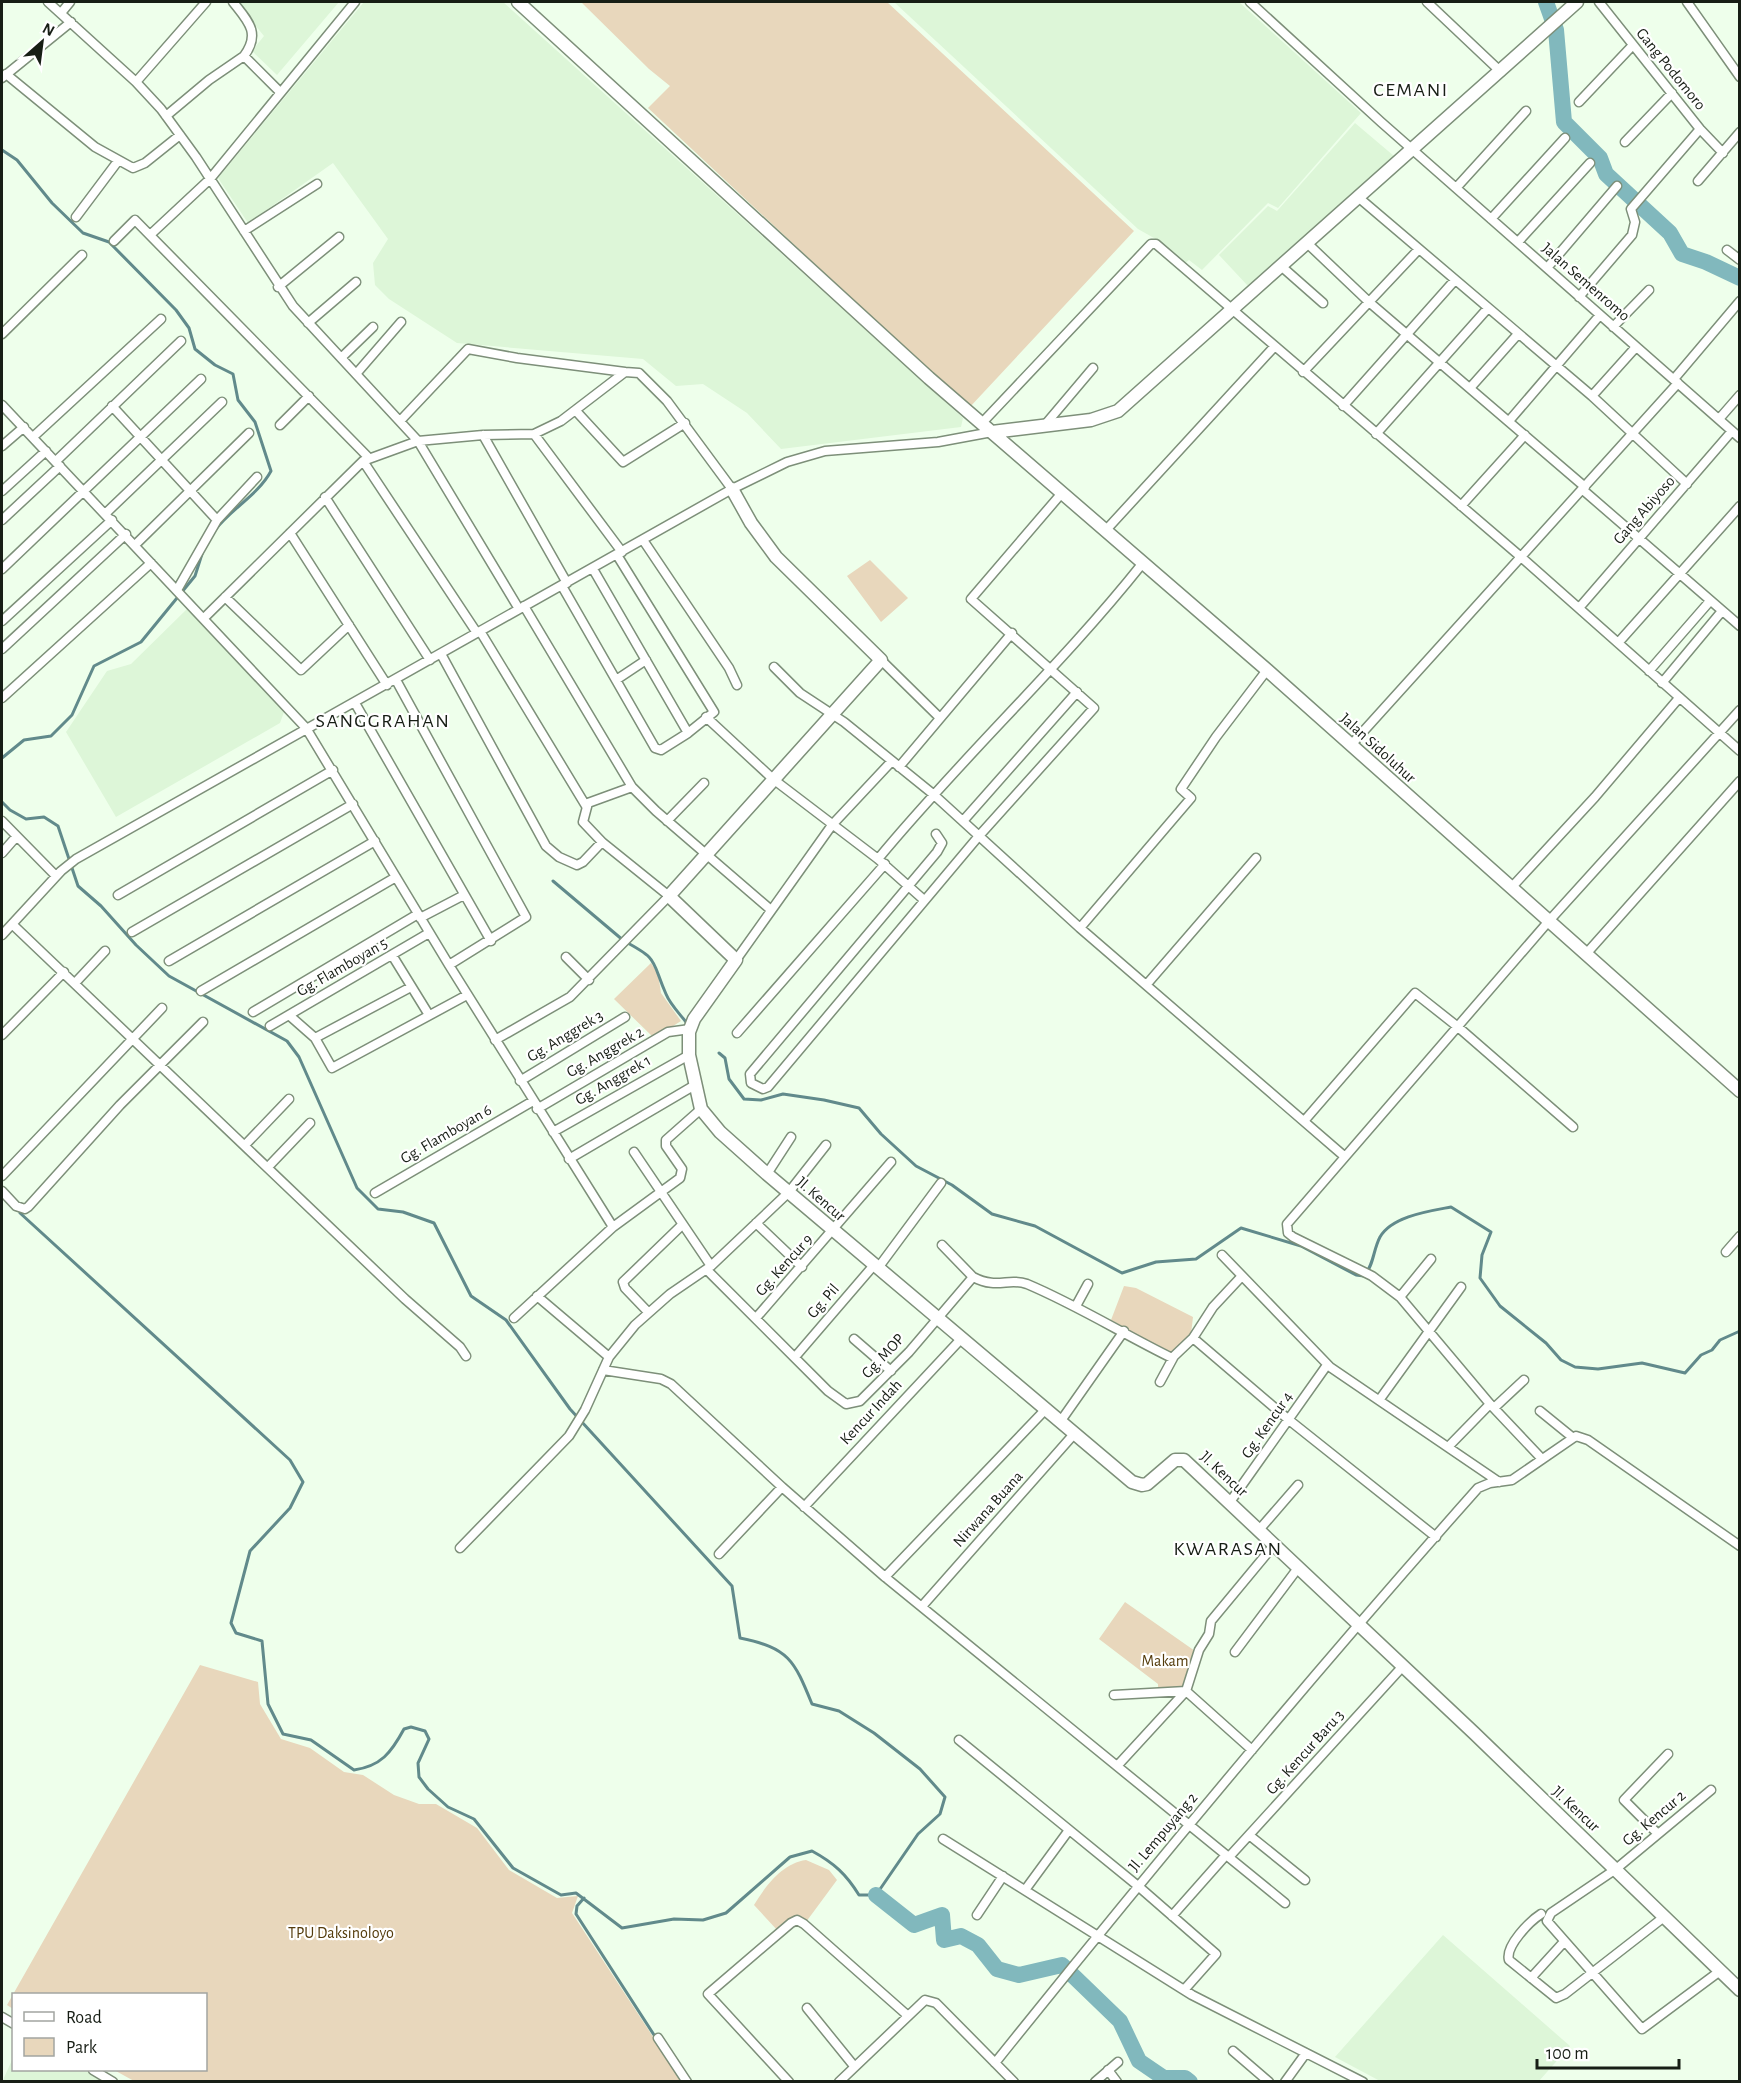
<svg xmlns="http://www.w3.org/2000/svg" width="1741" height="2083" font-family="'Alegreya Sans',sans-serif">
<rect width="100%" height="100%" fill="#eeffeb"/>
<path fill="#ddf6d8" d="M236 2H339L277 75 252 51 264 36Z
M364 2H503L963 418 961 427 781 449 747 413 703 384 676 386 643 359 457 343 389 299 375 285 373 263 388 239 333 163 248 223 218 178Z
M894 2H1239L1361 113 1278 208 1268 203 1202 270 1189 260 1184 264 1161 242 1138 229Z
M1355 123 1394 156 1248 286 1219 255 1268 206 1277 211Z
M187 609 284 712 280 723 116 817 66 732 107 671 131 664Z
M1443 1935 1570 2046 1539 2081H1380L1335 2057Z
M13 2058 14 2070H90L110 2082H2Z"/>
<path fill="#e8d7bc" d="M581 2H887L1134 231 969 408 648 108 670 86 649 69Z
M870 560 908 598 881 622 847 576Z
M651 963 658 974 661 993 681 1021 654 1038 614 999Z
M1124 1286 1136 1288 1193 1317 1191 1334 1173 1355 1111 1320Z
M1125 1602 1195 1651 1183 1688H1158V1684L1099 1639Z
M200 1665 258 1682 260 1704 281 1739 310 1748 344 1772 363 1775 394 1795 419 1804H436L477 1828 509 1870 557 1898 578 1896 572 1913 682 2081H134L114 2070H206V1994H14L13 2009 7 2005Z
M806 1860 829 1870 837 1880 806 1922 802 1920 778 1931 754 1905C766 1885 783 1863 806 1860Z"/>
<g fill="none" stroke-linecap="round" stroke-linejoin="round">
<path stroke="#618a8b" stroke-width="3" d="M2 150 17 160 52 203 83 233 109 242 176 310 189 328 195 349 215 365 233 374 238 400 255 422 271 471C258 495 232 508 215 530
M2 758 24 740 51 736 72 715 94 666 141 642 195 576 202 554
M2 802 10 810 26 819 44 817 58 826 78 886 101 906 136 945 169 976 287 1041 299 1057 357 1188 378 1209 403 1212 434 1223 471 1296 506 1320 570 1409 732 1586 740 1638C789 1648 794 1660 812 1704L839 1711 874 1733 920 1769 945 1797 940 1814 918 1834 876 1895H859C846 1874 834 1863 812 1851L790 1857 726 1913 703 1920 674 1919 622 1928 576 1893 561 1895 513 1868 474 1819 448 1807 428 1789 419 1777 418 1763 429 1739 425 1731 411 1727 404 1729C391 1753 381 1766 354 1770L311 1740 283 1734 268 1704 262 1641 236 1633 231 1623 250 1551 290 1508 303 1482 290 1460 20 1213
M553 881 624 941C660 960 651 960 666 994 670 1004 679 1013 686 1022
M719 1053 725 1058 729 1079 744 1099 761 1100 783 1094 824 1100 859 1108 881 1134 916 1166 952 1185 992 1214 1035 1226 1122 1273 1156 1262 1196 1259 1241 1228 1301 1246 1356 1275 1364 1276C1374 1265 1373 1250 1380 1237 1392 1216 1430 1211 1451 1207L1491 1232 1482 1255 1480 1278 1500 1306 1546 1343 1561 1360 1575 1367 1598 1369 1642 1363 1685 1373 1701 1355 1712 1350 1720 1340 1740 1331
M584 1898 577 1906 576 1914 656 2038"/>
<path stroke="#81b8bd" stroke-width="16" d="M1546 2 1556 30 1564 122 1600 158 1606 174 1670 233 1682 254 1706 262 1740 278
M876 1895 914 1925 942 1915 944 1940 961 1936 978 1945 997 1969 1019 1975 1062 1965 1120 2021 1139 2061 1164 2078H1185L1190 2082"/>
<defs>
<path id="street" d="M48 2 136 82 161 109 196 157 293 306 418 441 519 609
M233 2C248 21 261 33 244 56L280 92
M1250 2 1381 122 1740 438
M1427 2 1501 72
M1599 2 1700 129 1723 153
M1687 2 1740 77
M61 13 70 2
M6 74 95 147 133 168 145 163 180 135
M2 78 71 22
M136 82 206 2
M1579 102 1633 45
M166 116 209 80 244 56
M1625 142 1672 93
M1698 181 1740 132
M1456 188 1526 111
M1358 197 1592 396 1687 484
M76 217 118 161
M1491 219 1565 138
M244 231 317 184
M150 235 210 179 355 2
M114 241 135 220 369 458
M1518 242 1590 163
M1307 243 1369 302 1585 487
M1727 250 1740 260
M1281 266 1323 303
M1547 268 1617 186
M278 287 339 237
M1579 297 1632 235 1635 222 1631 209 1700 129
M308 323 356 282
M1613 327 1649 290
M2 334 82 255
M341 358 373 327
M1303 372 1419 249
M356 374 401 322
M1674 379 1740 301
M1470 388 1518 334
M1592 396 1636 347
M2 405 306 728 449 965 613 1227
M112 406 217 520
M1343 406 1455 280
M576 411 623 462 685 423
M1719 419 1740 395
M400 421 468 349 517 358 625 372
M1509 421 1600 315
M981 424 1151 244H1156L1521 557 1740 751
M280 425 309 396
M1044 426 1093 368
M534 434 622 552
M1376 434 1488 308
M483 435 567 583
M33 437 161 319
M2 446 24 427
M56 461 181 341
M363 461 477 633
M1583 490 1740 626
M2 491 46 451
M325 497 430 660
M1461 506 1525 435
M106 513 222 402
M2 520 60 466
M1106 530 1274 347
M290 533 387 685
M643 540 729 668 737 685
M135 545 249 433
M2 569 201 379
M593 569 688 733
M562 586 655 748 661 750 688 733 714 712 617 555
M177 590 217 520 257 477
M225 597 301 670 349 625
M524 606 632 787 656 811 771 910
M1579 608 1732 431
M204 618 363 461 418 441 483 435 534 434 561 421 625 372 639 373 667 401 732 489
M2 621 112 520
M480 631 586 806
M1618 643 1740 506
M2 649 126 534
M441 654 546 846 559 857 577 865 583 862 602 842
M881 660 939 717
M774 667 800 693 844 722 933 794 1080 928 1344 1156
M1649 671 1710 601
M396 680 526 917 449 965
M616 680 646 660
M1662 683 1722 611
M2 698 151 563
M355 703 491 941
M706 717 773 779 878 859 924 900
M1351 745 1678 383
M899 767 1012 633
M2 821 56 876
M667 821 704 783
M963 821 1077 692
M936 834 942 843 937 852 750 1074 751 1083 763 1089 768 1087 978 837 1094 708 971 599 1061 494
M2 853 16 837
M878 859C962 757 1060 667 1142 564
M1511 888 1595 797 1679 698
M118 895 333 770
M420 918 464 895
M12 924 405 1299 460 1347 466 1356
M1080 928 1191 798 1181 789 1216 737 1267 670
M132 932 353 804
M2 935 61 871 76 859 732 489 787 462 825 451 938 442 992 432
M1586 954 1740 781
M392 955 429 1015
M566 957 589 980
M736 960 832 825 891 762
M169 961 375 841
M75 983 105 951
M1147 984 1256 858
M201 991 396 877
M253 1012 418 914
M290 1016 315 1038 332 1068 467 995
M270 1026 429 933
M737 1033 885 864
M2 1035 64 972
M315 1038 411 987
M495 1040 570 997 669 896 602 842 583 822 588 803 632 787
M520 1081 625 1017
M537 1109 668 1032 690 1029
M1305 1120 1415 993 1458 1027 1573 1127
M553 1132 689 1055
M245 1145 289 1099
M634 1152 711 1266
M569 1159 695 1085
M268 1167 310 1123
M767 1174 791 1137
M2 1176 162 1008
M2 1191 16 1206 25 1209 28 1207 120 1105 203 1022
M375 1193 533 1101
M756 1223 802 1267
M1726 1252 1740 1236
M1222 1255 1330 1367 1499 1482
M878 1268 941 1183
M707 1270 828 1391 846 1404 860 1401 909 1352 973 1277 942 1245
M973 1277C998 1290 1008 1277 1027 1284 1077 1305 1123 1334 1172 1358L1193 1338 1289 1420 1436 1537
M537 1296 609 1357
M1400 1297 1431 1259
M1076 1306 1088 1284
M648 1312 625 1288 623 1282 682 1225
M514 1318 613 1227 680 1178 682 1169 666 1146V1140L701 1109
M756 1318 891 1162
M1193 1338 1213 1307 1241 1277
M854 1339 891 1371
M795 1357 874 1265
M603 1370 661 1379 671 1384 782 1487 885 1577 1285 1903
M1160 1382 1173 1358
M1380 1399 1461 1287
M1494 1408 1524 1380
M1540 1411 1572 1437
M1060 1422 1124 1331
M1448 1447 1490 1404
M1542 1459 1490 1404 1400 1297 1372 1276 1293 1237 1288 1233 1287 1224 1548 922 1740 710
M1230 1502 1327 1365
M804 1507 961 1339
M1259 1530 1298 1485
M460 1548 569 1436 585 1410 609 1357 635 1325 670 1294 711 1266 789 1192 826 1145
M719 1554 782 1487
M885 1577 1045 1410
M924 1604 1074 1434
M1235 1652 1298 1568
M1186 1691 1252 1750
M1114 1695 1186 1691
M959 1740 1138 1886 1216 1954 1184 1990
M1118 1765 1186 1691 1199 1650 1209 1634 1211 1621 1274 1545
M1711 1790 1616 1869 1551 1913 1547 1921 1642 2029 1720 1971
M1658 1834 1624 1800 1668 1754
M1249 1835 1305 1880
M943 1839 1192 1995 1363 2082
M1229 1857 1403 1666
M1025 1890 1069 1830
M1541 1914C1530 1921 1505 1946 1509 1960L1556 1998 1565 1994 1664 1917
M977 1915 1003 1876
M1172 1916 1226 1855
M1531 1978 1562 1944
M807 2008 854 2066
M2 2017 14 2024
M658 2038 687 2082
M1233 2051 1269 2082
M995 2063C1152 1867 1312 1675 1478 1488L1490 1483 1512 1480 1576 1436 1588 1440 1740 1546
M93 2070 113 2082
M1108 2070 1117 2082
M789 2082 708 1994 791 1923 797 1920 804 1924 907 2015
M839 2082 925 2000 936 2003 1014 2082
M1095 2082 1118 2062
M1285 2082 1306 2053"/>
<path id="secondary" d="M518 2 929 378 1267 670 1740 1091
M992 432 1091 420 1118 411 1577 2
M732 489 751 523 776 557 881 660 669 896 736 960 694 1019 689 1032V1055L701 1109 720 1132 767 1174 1132 1482 1142 1485 1147 1484 1175 1460H1184L1474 1733 1740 1990"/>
</defs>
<use href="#street" stroke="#7d8f79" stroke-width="11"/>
<use href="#secondary" stroke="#7d8f79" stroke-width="15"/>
<use href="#street" stroke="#fff" stroke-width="8"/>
<use href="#secondary" stroke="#fff" stroke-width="12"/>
</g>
<g text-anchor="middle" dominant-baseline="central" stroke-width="4.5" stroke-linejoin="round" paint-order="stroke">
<g font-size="16" fill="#171e15" stroke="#fff">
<text transform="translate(1671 69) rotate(51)">Gang Podomoro</text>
<text transform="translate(1586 282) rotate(41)">Jalan Semenromo</text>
<text transform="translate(1644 510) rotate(-49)">Gang Abiyoso</text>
<text transform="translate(1378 748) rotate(42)">Jalan Sidoluhur</text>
<text transform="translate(342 967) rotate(-30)">Gg. Flamboyan 5</text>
<text transform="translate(565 1036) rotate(-31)">Gg. Anggrek 3</text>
<text transform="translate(605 1052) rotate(-30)">Gg. Anggrek 2</text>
<text transform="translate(613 1080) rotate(-30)">Gg. Anggrek 1</text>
<text transform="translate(446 1134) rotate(-30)">Gg. Flamboyan 6</text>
<text transform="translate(821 1199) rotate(41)">Jl. Kencur</text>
<text transform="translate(784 1265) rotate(-48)">Gg. Kencur 9</text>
<text transform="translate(823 1301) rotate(-49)">Gg. Pil</text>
<text transform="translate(883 1356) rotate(-47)">Gg. MOP</text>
<text transform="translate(871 1412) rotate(-47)">Kencur Indah</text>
<text transform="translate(1267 1425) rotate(-55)">Gg. Kencur 4</text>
<text transform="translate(1224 1474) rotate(43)">Jl. Kencur</text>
<text transform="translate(988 1509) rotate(-48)">Nirwana Buana</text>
<text transform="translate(1305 1752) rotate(-48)">Gg. Kencur Baru 3</text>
<text transform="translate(1576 1809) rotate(43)">Jl. Kencur</text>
<text transform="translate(1654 1818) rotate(-40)">Gg. Kencur 2</text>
<text transform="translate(1163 1832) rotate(-50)">Jl. Lempuyang 2</text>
</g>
<g font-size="16" fill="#543b0b" stroke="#fff">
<text x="1165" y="1661">Makam</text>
<text x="341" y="1933">TPU Daksinoloyo</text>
</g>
<g font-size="20" letter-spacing="1.5" fill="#171e15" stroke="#fff">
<text x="1411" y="90">CEMANI</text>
<text x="383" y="721">SANGGRAHAN</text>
<text x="1228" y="1549">KWARASAN</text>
</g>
</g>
<rect width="1741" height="2083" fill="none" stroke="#171e15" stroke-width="6"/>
<rect x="12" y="1993" width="195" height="78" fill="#ffffff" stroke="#a2a5a1" stroke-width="1.5"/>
<rect x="24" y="2012" width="30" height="9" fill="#ffffff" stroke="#a2a5a1" stroke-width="1.5"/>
<text x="66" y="2023" font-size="18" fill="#171e15">Road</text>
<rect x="24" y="2038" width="30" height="18" fill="#e8d7bc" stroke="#a2a5a1" stroke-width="1.5"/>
<text x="66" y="2053" font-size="18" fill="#171e15">Park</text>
<g transform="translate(42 42) rotate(28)" stroke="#ffffff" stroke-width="4.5" paint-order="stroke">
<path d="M0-4.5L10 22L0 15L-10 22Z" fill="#171e15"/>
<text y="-9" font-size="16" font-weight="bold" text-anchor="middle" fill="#171e15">N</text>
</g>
<path d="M1537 2059v9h142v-9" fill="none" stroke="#171e15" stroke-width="3"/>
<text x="1546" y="2059" font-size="18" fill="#171e15" stroke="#ffffff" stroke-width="4.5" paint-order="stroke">100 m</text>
</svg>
